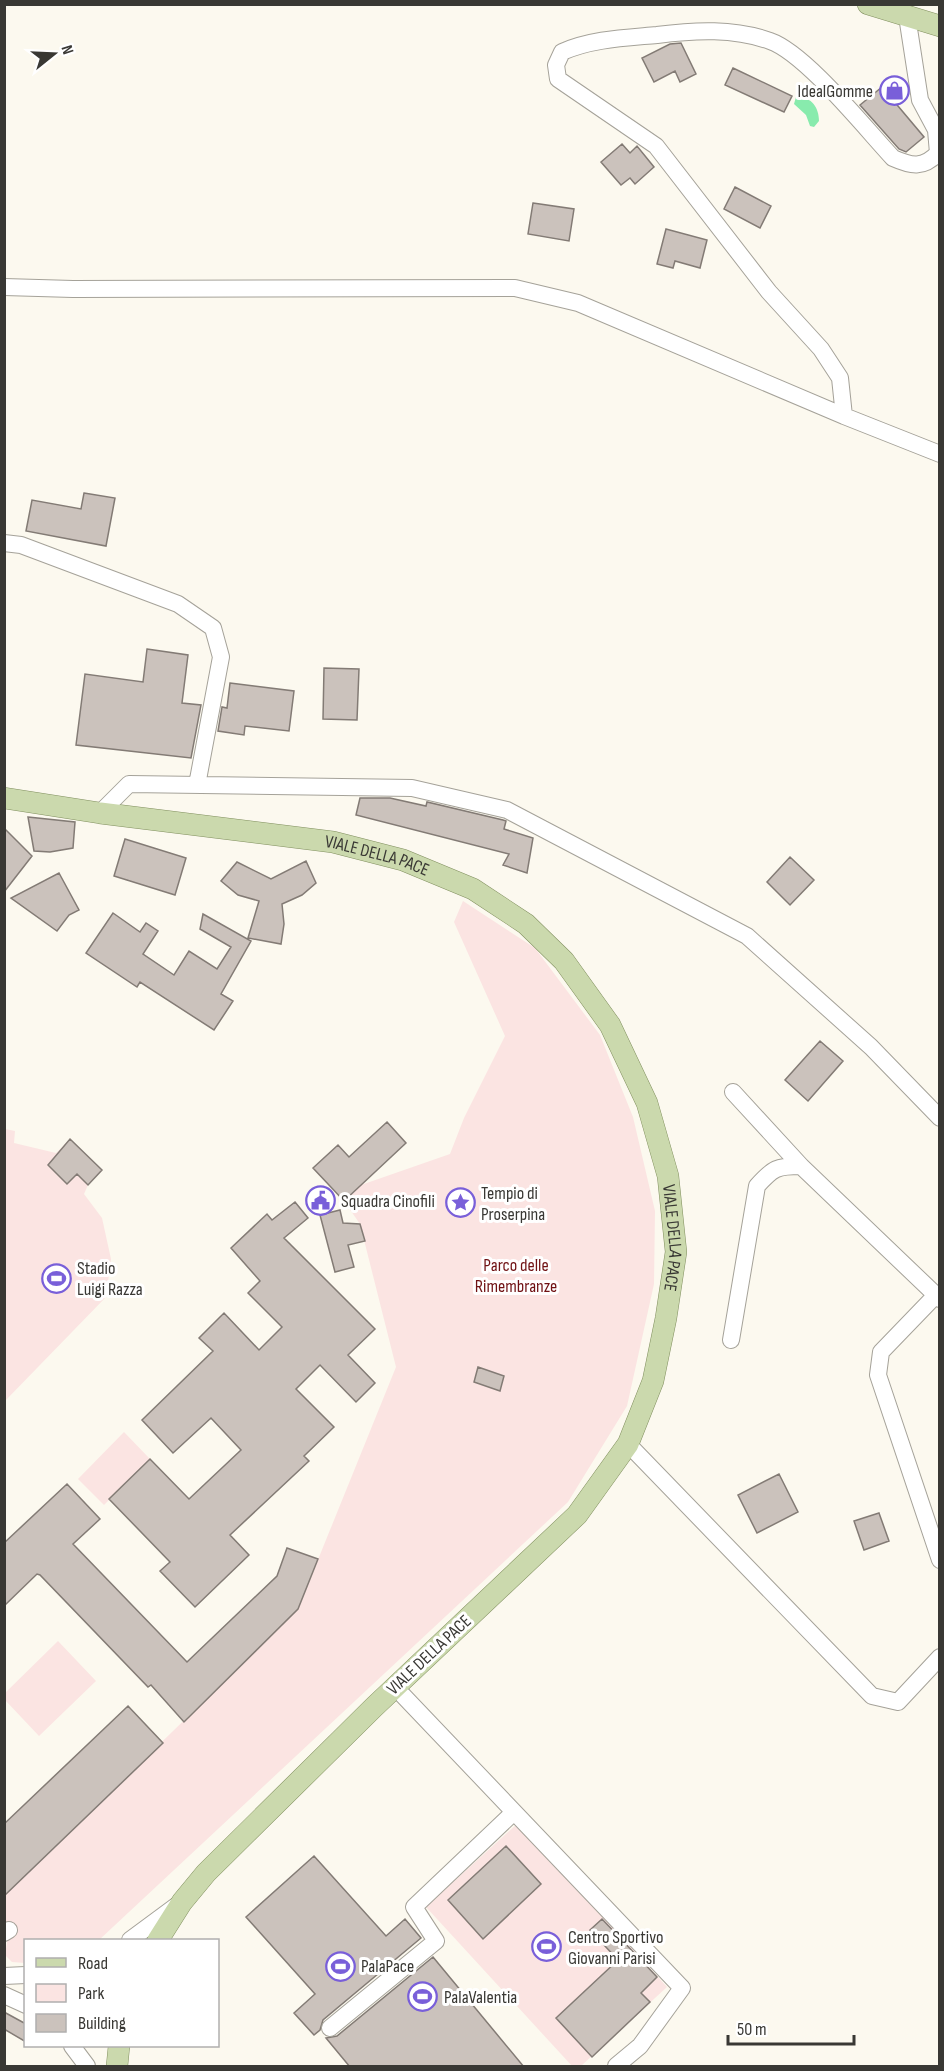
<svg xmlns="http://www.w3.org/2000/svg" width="944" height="2071" font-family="'Sofia Sans Condensed',sans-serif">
<rect width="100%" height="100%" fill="#fcf9ef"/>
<path fill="#fbe4e2" d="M463 901 535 948 600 1035 633 1117 655 1211 654 1284 627 1406 568 1502 99 1940H26L25 1963 12 1962 5 1955 9 1930 5 1926 4 1896 298 1609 396 1367 360 1224 344 1201 361 1185 450 1154 464 1118 505 1036 454 922Z
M5 1129 15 1131 14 1143 56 1153 70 1139 102 1170 88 1185 84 1194 102 1218 111 1259 106 1297 5 1401Z
M124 1432 150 1459 104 1505 78 1479Z
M58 1641 96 1681 39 1736 5 1700V1693Z
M518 1823 667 1987 581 2066H572L426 1907Z"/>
<path fill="#88ebad" d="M796 97C811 96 819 107 819 121L814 127 810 126 806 115 794 104Z"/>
<path fill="#cbc2bc" stroke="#837b75" stroke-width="1.5" d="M681 43 696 74 680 82 675 71 654 82 642 58 670 44Z
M733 68 792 96 784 112 725 85Z
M882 87 924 137 906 152 899 149 860 105Z
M622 144 630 153 637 146 654 167 635 184 630 178 621 185 601 162Z
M735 187 771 206 760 228 724 209Z
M533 203 574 209 569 241 528 234Z
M666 229 707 240 700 268 675 261 673 268 657 264Z
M84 493 115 498 106 546 26 531 32 500 81 509Z
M147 649 188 655 182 703 201 705 191 758 76 745 85 674 143 682Z
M324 668 359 669 357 720 323 719Z
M230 683 294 691 289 731 245 726 244 735 218 731 222 707 227 708Z
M360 798H390L426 806 427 802 503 820 506 821 504 829 533 838 527 873 503 865 509 854 356 815Z
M28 817 75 822 73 848 50 852 34 851Z
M4 828 32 856 4 892Z
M125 839 186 858 175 895 114 876Z
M790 857 814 880 790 905 767 882Z
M306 861 316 883 302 895 282 904 284 924 281 944 248 938 259 901 238 895 221 881 237 862 271 879Z
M59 873 79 910 69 915 57 931 11 898Z
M113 913 140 932 146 923 158 931 143 954 174 975 189 951 217 969 231 947 200 929 203 914 251 941 221 994 233 1001 214 1030 140 982 137 987 86 953Z
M820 1041 843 1061 808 1101 785 1080Z
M387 1122 406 1143 344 1201 313 1168 338 1145 349 1157Z
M70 1139 102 1170 88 1185 77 1174 67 1184 48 1165Z
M295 1202 308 1218 284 1238 375 1329 348 1355 375 1383 356 1402 320 1365 296 1389 334 1427 304 1456 309 1461 230 1535 249 1555 195 1607 160 1571 170 1562 109 1499 150 1459 189 1499 241 1450 211 1418 173 1453 142 1420 213 1351 199 1338 224 1313 259 1350 282 1327 248 1293 260 1281 231 1248 267 1214 272 1220Z
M340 1210 343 1223 360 1224 365 1241 348 1245 354 1267 335 1272 320 1215Z
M478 1367 504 1376 500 1391 474 1382Z
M779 1474 798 1512 757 1533 738 1495Z
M67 1484 100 1519 73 1544 187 1662 277 1576 287 1548 318 1559 298 1609 184 1722 151 1685 148 1687 40 1575 37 1574 4 1606V1543Z
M879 1513 889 1541 864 1550 854 1521Z
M128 1706 163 1743 4 1896V1824Z
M506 1846 541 1884 483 1939 448 1900Z
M314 1856 386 1936 405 1919 421 1938 323 2020 320 2030 314 2035 294 2013 315 1994 246 1917Z
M602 1919 657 1977 641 1993 650 2002 592 2057 556 2018 618 1960 590 1930Z
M433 1957 524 2067H350L326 2038 337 2036Z
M4 2012 26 2024V2042L4 2029Z"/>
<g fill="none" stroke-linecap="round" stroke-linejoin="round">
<defs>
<path id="minor" d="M4 287 73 289 515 288 578 303 844 416 940 454
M844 416 840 378 821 349 769 292 656 146 558 79 556 65 562 52C592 39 624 38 657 35 695 30 734 28 770 41 805 53 865 128 893 158 911 166 923 169 938 153L936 130 920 100 907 16
M4 543 21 545 178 604 213 628 221 657 197 785
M100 813 129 784 412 788 507 810 747 936 871 1047 940 1118
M733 1092 801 1166
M936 1295 881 1352 878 1375 940 1560
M731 1340 757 1186C773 1168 777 1166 801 1166L940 1299
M628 1444 872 1696 898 1702 940 1657
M395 1687 682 1988 640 2046 616 2066
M4 1933 9 1930
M130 1940 176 1906
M4 1976 26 1975
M4 1995 26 2005
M330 2028 436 1941 414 1907 514 1812
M72 2046 87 2066"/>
<g id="major">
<path d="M868 4 940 26"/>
<path id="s1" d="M4 798 100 813 333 842 403 860 473 889 526 924 564 961 610 1025 647 1103 668 1176 676 1252 666 1318 653 1381 628 1444 577 1515 374 1707 206 1873 182 1902 158 1940"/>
<path d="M117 2066 119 2046"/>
</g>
</defs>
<use href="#minor" stroke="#a5a299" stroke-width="18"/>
<use href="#major" stroke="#829060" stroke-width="22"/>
<use href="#minor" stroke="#fff" stroke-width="16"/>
<use href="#major" stroke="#cbd9ad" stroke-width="21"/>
</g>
<defs>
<symbol id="shop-ring" viewBox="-11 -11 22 22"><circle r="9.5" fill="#fff" stroke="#795fd9" stroke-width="1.5"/><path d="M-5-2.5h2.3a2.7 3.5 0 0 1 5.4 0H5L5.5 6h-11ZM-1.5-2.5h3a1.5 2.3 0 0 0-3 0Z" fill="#795fd9"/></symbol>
<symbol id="civic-ring" viewBox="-11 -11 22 22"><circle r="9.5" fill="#fff" stroke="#795fd9" stroke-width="1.5"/><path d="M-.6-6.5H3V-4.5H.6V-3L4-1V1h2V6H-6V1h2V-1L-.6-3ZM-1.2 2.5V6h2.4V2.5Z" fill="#795fd9"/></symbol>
<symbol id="sight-ring" viewBox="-11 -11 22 22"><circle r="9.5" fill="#fff" stroke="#795fd9" stroke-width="1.5"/><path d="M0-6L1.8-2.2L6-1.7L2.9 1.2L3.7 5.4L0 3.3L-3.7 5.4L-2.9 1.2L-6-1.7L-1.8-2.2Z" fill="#795fd9"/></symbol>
<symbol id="stadium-ring" viewBox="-11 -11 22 22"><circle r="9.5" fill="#fff" stroke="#795fd9" stroke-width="1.5"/><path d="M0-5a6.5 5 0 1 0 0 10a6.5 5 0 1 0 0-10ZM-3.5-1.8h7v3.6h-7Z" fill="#795fd9"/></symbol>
</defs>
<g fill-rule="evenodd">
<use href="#shop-ring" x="878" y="74" width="33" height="33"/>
<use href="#civic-ring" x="304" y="1184" width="33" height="33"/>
<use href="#sight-ring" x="444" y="1186" width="33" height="33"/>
<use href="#stadium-ring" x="40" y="1262" width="33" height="33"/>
<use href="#stadium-ring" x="530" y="1930" width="33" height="33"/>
<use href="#stadium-ring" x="324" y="1950" width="33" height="33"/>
<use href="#stadium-ring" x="406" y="1980" width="33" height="33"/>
</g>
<g text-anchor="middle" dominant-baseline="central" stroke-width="6" stroke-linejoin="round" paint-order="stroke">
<g font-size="18" fill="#393834" stroke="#fff" text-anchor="start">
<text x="873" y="91" text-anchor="end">IdealGomme</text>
<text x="481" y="1193">Tempio di<tspan x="481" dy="21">Proserpina</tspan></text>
<text x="341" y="1201">Squadra Cinofili</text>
<text x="77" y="1268">Stadio<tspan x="77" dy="21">Luigi Razza</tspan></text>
<text x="568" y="1937">Centro Sportivo<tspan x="568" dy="21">Giovanni Parisi</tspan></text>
<text x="361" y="1966">PalaPace</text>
<text x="444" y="1997">PalaValentia</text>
</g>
<g font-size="18" fill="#393834" stroke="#fff">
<text stroke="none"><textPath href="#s1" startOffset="378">VIALE DELLA PACE</textPath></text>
<text stroke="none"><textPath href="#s1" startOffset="900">VIALE DELLA PACE</textPath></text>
<text transform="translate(429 1655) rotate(-43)">VIALE DELLA PACE</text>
</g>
<g font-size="18" fill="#701214" stroke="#fff">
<text x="516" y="1265">Parco delle<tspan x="516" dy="21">Rimembranze</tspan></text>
</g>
</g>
<rect width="944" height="2071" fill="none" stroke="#393834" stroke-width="12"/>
<rect x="24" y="1939" width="195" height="108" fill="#ffffff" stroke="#b0afae" stroke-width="1.5"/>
<rect x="36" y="1958" width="30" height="9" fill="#cbd9ad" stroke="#b0afae" stroke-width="1.5"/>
<text x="78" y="1969" font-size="18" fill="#393834">Road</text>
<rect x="36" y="1984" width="30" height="18" fill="#fbe4e2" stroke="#b0afae" stroke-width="1.5"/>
<text x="78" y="1999" font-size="18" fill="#393834">Park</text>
<rect x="36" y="2014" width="30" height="18" fill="#cbc2bc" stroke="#b0afae" stroke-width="1.5"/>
<text x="78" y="2029" font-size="18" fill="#393834">Building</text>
<g transform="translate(54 54) rotate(72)" stroke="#ffffff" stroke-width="4.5" paint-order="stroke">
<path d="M0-4.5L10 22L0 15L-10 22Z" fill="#393834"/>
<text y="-9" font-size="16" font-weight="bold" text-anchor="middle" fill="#393834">N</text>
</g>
<path d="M728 2035v9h126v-9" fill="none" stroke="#393834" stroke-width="3"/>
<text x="737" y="2035" font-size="18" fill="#393834" stroke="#ffffff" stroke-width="4.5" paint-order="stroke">50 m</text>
</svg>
